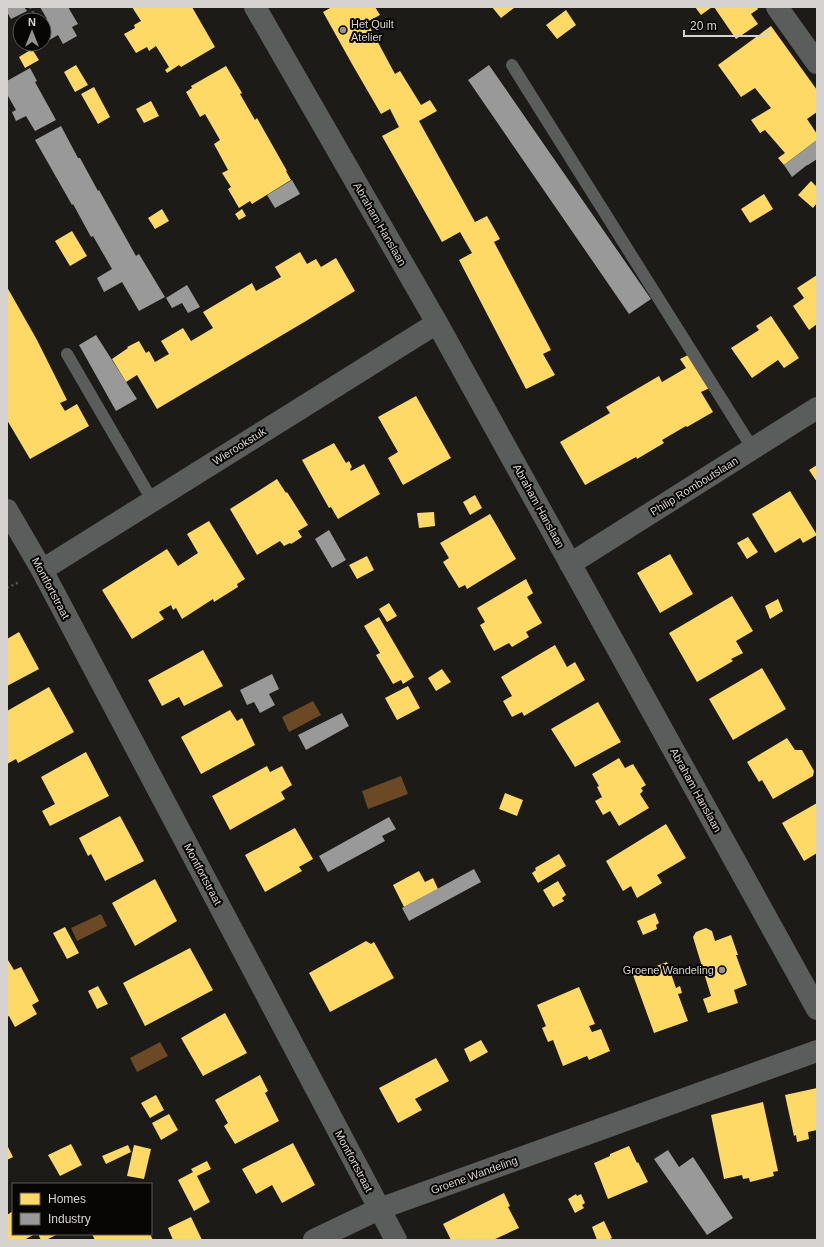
<svg xmlns="http://www.w3.org/2000/svg" width="824" height="1247" font-family="Helvetica,sans-serif">
<rect width="100%" height="100%" fill="#1d1b18"/>
<path fill="#6b4924" d="M313 701 321 715 289 732 282 717Z
M401 776 408 794 368 809 362 791Z
M101 914 107 926 77 941 71 928Z
M160 1042 168 1056 137 1072 130 1058Z"/>
<path fill="#ffd966" d="M132 7H192L215 47 181 67 179 65 167 73 165 70 169 67 156 46 149 51 147 47 136 53 124 34 135 28 134 25 141 21Z
M332 7H375L380 15 367 22 395 74 400 71 421 105 430 100 437 111 419 121 475 222 487 216 500 239 494 242 551 350 543 354 555 375 526 389 459 260 472 253 460 232 442 242 382 136 399 127 390 109 381 114 352 64 323 12Z
M492 7H513L514 8 501 18Z
M695 7H712L701 15Z
M714 7H757L758 9 751 14 758 24 736 39Z
M566 10 576 25 557 39 546 25Z
M771 26 817 90V112L807 119 817 134V140L784 165 778 158 785 153 765 130 760 133 751 120 771 108 755 88 741 97 718 65Z
M32 49 39 60 25 68 19 57Z
M76 65 88 85 75 92 64 72Z
M226 66 242 93 240 94 255 120 257 118 287 171H286L291 180 252 204 250 201 239 208 228 189 231 187 222 173 228 170 214 144 220 140 205 114 200 117 186 92 192 88 191 86Z
M94 87 110 117 98 124 81 94Z
M151 101 159 116 144 123 136 109Z
M811 181 817 187V203L813 208 798 195Z
M764 194 773 209 750 223 741 209Z
M162 209 169 221 155 229 148 218Z
M242 209 246 216 239 220 235 214Z
M72 231 87 256 70 266 55 241Z
M300 252 307 264 316 259 321 267 336 258 355 291 306 321 157 409 137 375 126 382 112 359 128 348 127 347 139 341 146 353 149 351 155 362 169 354 161 341 183 328 191 341 213 328 203 312 252 283 256 291 281 277 275 267Z
M817 275V324L809 330 793 306 804 298 797 288Z
M7 287 37 340 67 400 60 403 65 411 77 404 89 426 30 459 7 420Z
M771 316 799 358 784 368 778 360 752 378 731 348 759 330 756 326Z
M692 353 712 387 701 392 713 412 687 427 686 426 662 440 664 443 637 459 636 457 585 485 560 442 610 413 606 407 659 376 662 382 686 368 680 359Z
M416 396 451 458 403 485 388 458 398 452 378 417Z
M334 443 346 463 349 461 352 467 350 469 351 471 364 464 380 494 338 519 331 507 329 508 302 460Z
M817 465V482L809 470Z
M277 479 286 493 287 492 308 525 298 531 302 537 291 544 290 543 284 546 280 541 257 555 230 509Z
M790 491 817 535 803 543 800 538 775 553 752 514Z
M475 495 482 508 470 515 463 502Z
M434 512 435 526 419 528 417 513Z
M490 514 516 559 467 589 465 585 459 588 443 562 449 558 440 543Z
M209 521 245 579 237 584 238 587 214 602 213 599 182 619 176 608 173 610 171 605 159 612 164 619 132 639 102 590 167 549 178 566 198 553 187 534Z
M748 537 758 552 747 559 737 543Z
M670 554 693 594 660 613 637 573Z
M367 556 374 570 357 579 349 565Z
M526 579 533 593 527 597 542 623 526 632 529 637 512 647 509 643 494 651 480 625 485 622 477 608Z
M732 596 753 631 736 641 743 653 731 659 733 661 697 682 669 633Z
M778 599 783 611 770 619 765 606Z
M389 603 397 616 387 622 379 609Z
M379 617 414 677 403 684 401 680 393 684 376 655 380 653 364 626Z
M19 632 39 669 7 686V639Z
M555 645 567 667 575 662 585 680 524 716 522 712 512 717 503 701 512 696 501 677Z
M203 650 223 686 184 706 179 697 162 706 148 680Z
M762 668 786 709 733 740 709 699Z
M442 669 451 682 436 691 428 678Z
M408 686 420 708 397 720 385 698Z
M49 687 74 732 18 763 16 759 7 764V746L8 745 7 742V711Z
M598 702 621 742 575 767 551 729Z
M230 710 237 721 242 718 255 745 201 774 181 737Z
M787 738 795 750H802L814 771 813 776 773 799 762 780 759 782 747 762Z
M86 752 109 796 50 826 42 811 55 804 41 777Z
M619 758 625 768 633 764 646 785 641 788 643 791 640 794 649 808 619 826 610 811 603 815 595 801 602 797 597 787 599 786 592 774Z
M267 766 270 772 282 766 292 785 281 792 285 799 230 830 212 796Z
M505 793 523 800 517 816 499 809Z
M817 803V853L804 861 782 823Z
M120 816 144 861 105 881 91 854 88 856 79 838Z
M666 824 686 858 657 875 662 883 637 898 631 886 623 891 606 861Z
M295 828 313 859 299 867 302 871 265 892 245 855Z
M559 854 566 866 538 883 532 873 536 870 535 868Z
M419 871 425 882 433 878 438 889 404 907 393 885Z
M155 879 177 921 135 946 112 903Z
M558 881 566 895 562 898 564 901 553 907 543 890Z
M655 913 659 923 656 925 657 929 643 935 637 921Z
M65 927 79 953 67 959 53 933Z
M706 928 712 931 715 941 731 935 738 955H736L747 985 734 990 738 1003 708 1013 703 999 711 996 693 937 696 932Z
M366 941 371 944 374 942 394 978 330 1012 309 973Z
M190 948 213 990 145 1026 123 983Z
M7 960H8L14 970 21 967 39 1001 32 1005 37 1014 15 1027 9 1016 7 1017Z
M667 962 676 988 680 986 682 993 678 994 688 1021 654 1033 633 975Z
M98 986 108 1004 97 1009 88 991Z
M579 987 595 1024 589 1026 592 1032 601 1029 610 1051 589 1060 587 1056 563 1066 553 1040 548 1042 542 1028 546 1026 537 1005Z
M225 1013 247 1053 203 1076 181 1038Z
M481 1040 488 1052 470 1062 464 1049Z
M436 1058 449 1081 415 1099 422 1110 398 1123 379 1088Z
M260 1075 268 1091 265 1093 279 1121 235 1144 224 1126 228 1123 215 1100Z
M817 1088V1130L808 1132 809 1139 797 1142 796 1135 794 1136 785 1095Z
M156 1095 164 1110 150 1118 141 1103Z
M763 1102 778 1171 773 1172 774 1176 750 1182 749 1178 743 1179 742 1175 724 1179 711 1115Z
M169 1114 178 1130 161 1140 152 1123Z
M293 1143 315 1185 282 1203 272 1185 256 1194 242 1169Z
M71 1144 82 1165 60 1176 48 1155Z
M7 1145 13 1157 7 1160Z
M128 1145 131 1152 106 1164 102 1156Z
M134 1145 151 1149 144 1179 127 1176Z
M629 1146 637 1163 638 1162 648 1182 608 1199 594 1163 610 1156V1154Z
M207 1161 211 1169 197 1176 210 1202 194 1211 178 1180 193 1172 191 1169Z
M504 1193 510 1206 508 1207 519 1228 493 1240H451L443 1224Z
M576 1194 577 1196 581 1194 585 1203 582 1205 584 1208 575 1213 568 1199Z
M13 1211V1234H35L24 1240H8L7 1215Z
M191 1217 202 1240H173L168 1228Z
M604 1221 612 1238 608 1240H597L592 1227Z
M38 1234H58L46 1240H41Z
M92 1234H150L153 1240H95Z"/>
<path fill="#999" d="M7 7H24L27 11 11 19 7 12Z
M40 7H68L78 24 72 27 77 36 63 44 58 35 46 42 44 38V21L47 19Z
M489 65 651 299 629 314 468 80Z
M30 68 37 81 35 82 56 120 35 131 26 116 16 121 12 112 16 110 8 96 7 97V81Z
M61 126 78 158H80L98 191 99 190 136 256 139 254 165 297 139 311 122 282 104 292 97 278 112 269 93 236 91 237 73 204 72 205 35 140Z
M817 140V159L808 165H807L792 177 784 165Z
M292 180 300 194 275 208 267 195Z
M187 285 200 307 188 313 182 303 172 308 166 298Z
M96 335 137 399 116 411 79 345Z
M329 530 346 560 332 568 315 539Z
M272 674 279 689 269 694 275 705 260 713 254 702 247 705 240 690Z
M342 713 349 726 306 750 298 735Z
M389 817 396 829 382 836 385 841 328 872 319 856Z
M474 869 481 882 409 921 402 908Z
M668 1150 679 1167 693 1157 733 1218 707 1235 654 1159Z"/>
<g fill="none" stroke-linecap="round" stroke-linejoin="round">
<path stroke="#545353" stroke-width="2.5" stroke-dasharray="2 3" stroke-linecap="butt" d="M30 7 36 18 34 20
M7 588 19 582"/>
<path stroke="#5b5c5c" stroke-width="12" d="M512 65 753 449
M67 354 152 500"/>
<path stroke="#5b5c5c" stroke-width="22" d="M255 7 437 323 817 1009
M777 7 817 63
M7 510 42 570 396 1240
M570 564 817 408
M42 570 437 323
M314 1240 379 1209 817 1051"/>
</g>
<g fill="#95928f" stroke="#080604" stroke-width="1.5">
<circle cx="343" cy="30" r="4"/>
<circle cx="722" cy="970" r="4"/>
</g>
<g text-anchor="middle" dominant-baseline="central" stroke-width="4" stroke-linejoin="round" paint-order="stroke">
<g font-size="11" fill="#d6d2cf" stroke="#080604" text-anchor="start">
<text x="351" y="24">Het Quilt<tspan x="351" dy="13">Atelier</tspan></text>
<text x="714" y="970" text-anchor="end">Groene Wandeling</text>
</g>
<g font-size="11" fill="#d6d2cf" stroke="#080604">
<text transform="translate(380 224) rotate(60)">Abraham Hanslaan</text>
<text transform="translate(239 446) rotate(-32)">Wierookstuk</text>
<text transform="translate(694 486) rotate(-32)">Philip Romboutslaan</text>
<text transform="translate(539 506) rotate(61)">Abraham Hanslaan</text>
<text transform="translate(51 588) rotate(62)">Montfortstraat</text>
<text transform="translate(696 790) rotate(61)">Abraham Hanslaan</text>
<text transform="translate(203 874) rotate(62)">Montfortstraat</text>
<text transform="translate(354 1161) rotate(62)">Montfortstraat</text>
<text transform="translate(474 1175) rotate(-20)">Groene Wandeling</text>
</g>
</g>
<rect width="824" height="1247" fill="none" stroke="#d6d2cf" stroke-width="16"/>
<rect x="12" y="1183" width="140" height="52" fill="#080604" stroke="#5a5855"/>
<rect x="20" y="1193" width="20" height="12" fill="#ffd966" stroke="#5a5855"/>
<text x="48" y="1203" font-size="12" fill="#d6d2cf">Homes</text>
<rect x="20" y="1213" width="20" height="12" fill="#999999" stroke="#5a5855"/>
<text x="48" y="1223" font-size="12" fill="#d6d2cf">Industry</text>
<g transform="translate(32 32)"><circle r="19" fill="#080604" stroke="#5a5855"/>
<path d="M0-3L7 15L0 10L-7 15Z" fill="#95928f"/>
<text y="-6" font-size="11" font-weight="bold" text-anchor="middle" fill="#d6d2cf">N</text>
</g>
<path d="M684 30v6h84v-6" fill="none" stroke="#d6d2cf" stroke-width="2"/>
<text x="690" y="30" font-size="12" fill="#d6d2cf" stroke="#080604" stroke-width="3" paint-order="stroke">20 m</text>
</svg>
